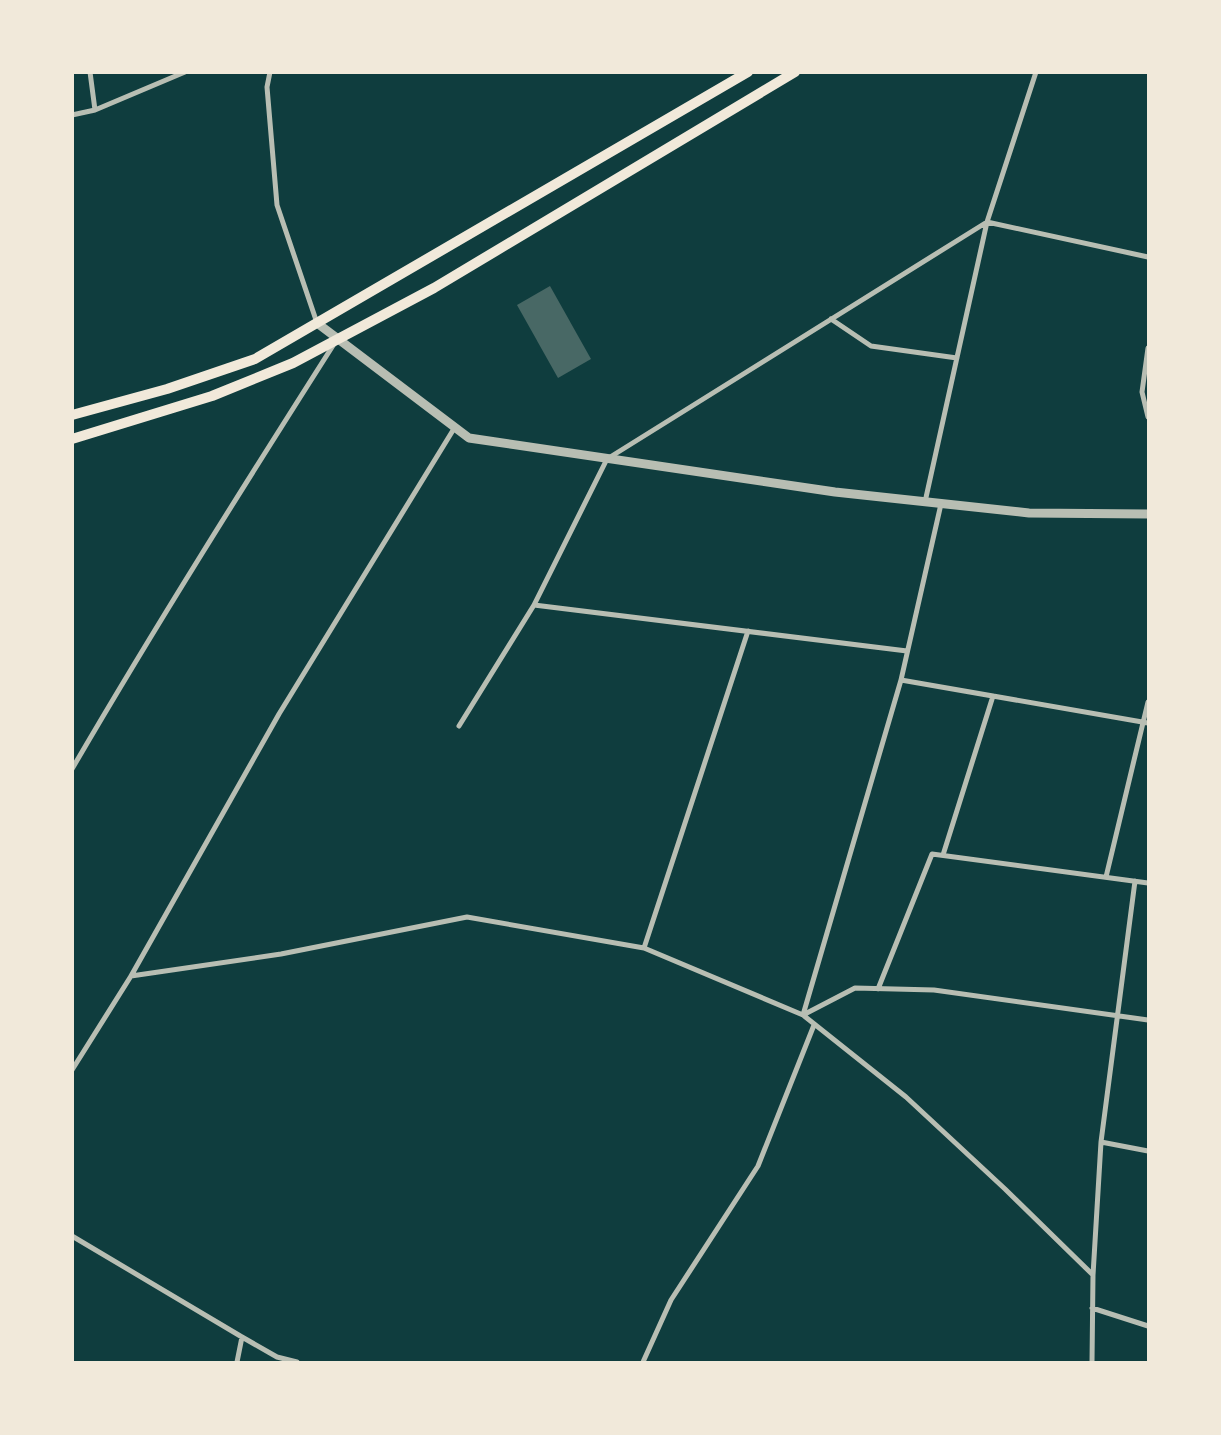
<svg xmlns="http://www.w3.org/2000/svg" width="1221" height="1435" font-family="Arial,sans-serif">
<rect width="100%" height="100%" fill="#0f3d3e"/>
<path fill="#486865" d="M550 286 591 359 558 378 517 305Z"/>
<g fill="none" stroke-linecap="round" stroke-linejoin="round">
<path stroke="#b8beb3" stroke-width="5" d="M90 72 95 110
M270 72 267 87 277 205 317 323
M72 115 95 110 185 72
M831 319 871 346 957 358
M1148 348 1142 392 1148 417
M925 502 987 222 1036 72
M941 504 901 680 1148 723
M907 651 534 605 607 459 987 222 1148 257
M459 726 534 605
M72 769C156 625 245 484 334 344
M943 855 993 696
M1106 877 1148 702
M644 948 748 631
M131 976 279 714 455 427
M878 989 932 854 1148 883
M803 1015 855 988 934 990 1148 1020
M803 1015 901 680
M72 1070 131 976 281 954 467 917 644 948 803 1015 906 1097 1005 1189 1093 1275 1092 1362
M1101 1142 1148 1151
M72 1236 242 1337 277 1357 297 1362
M1093 1275 1101 1142 1135 881
M1092 1308 1148 1326
M237 1362 242 1337
M643 1362 671 1300 758 1166 814 1025"/>
<path stroke="#b8beb3" stroke-width="9" d="M317 323 469 438 835 492 1029 513 1148 514"/>
<path stroke="#f1e9da" stroke-width="10" d="M72 415 167 389 255 359 748 72
M72 439 212 396 293 363 434 288 795 72"/>
</g>
<rect width="1221" height="1435" fill="none" stroke="#f1e9da" stroke-width="148"/>
</svg>
